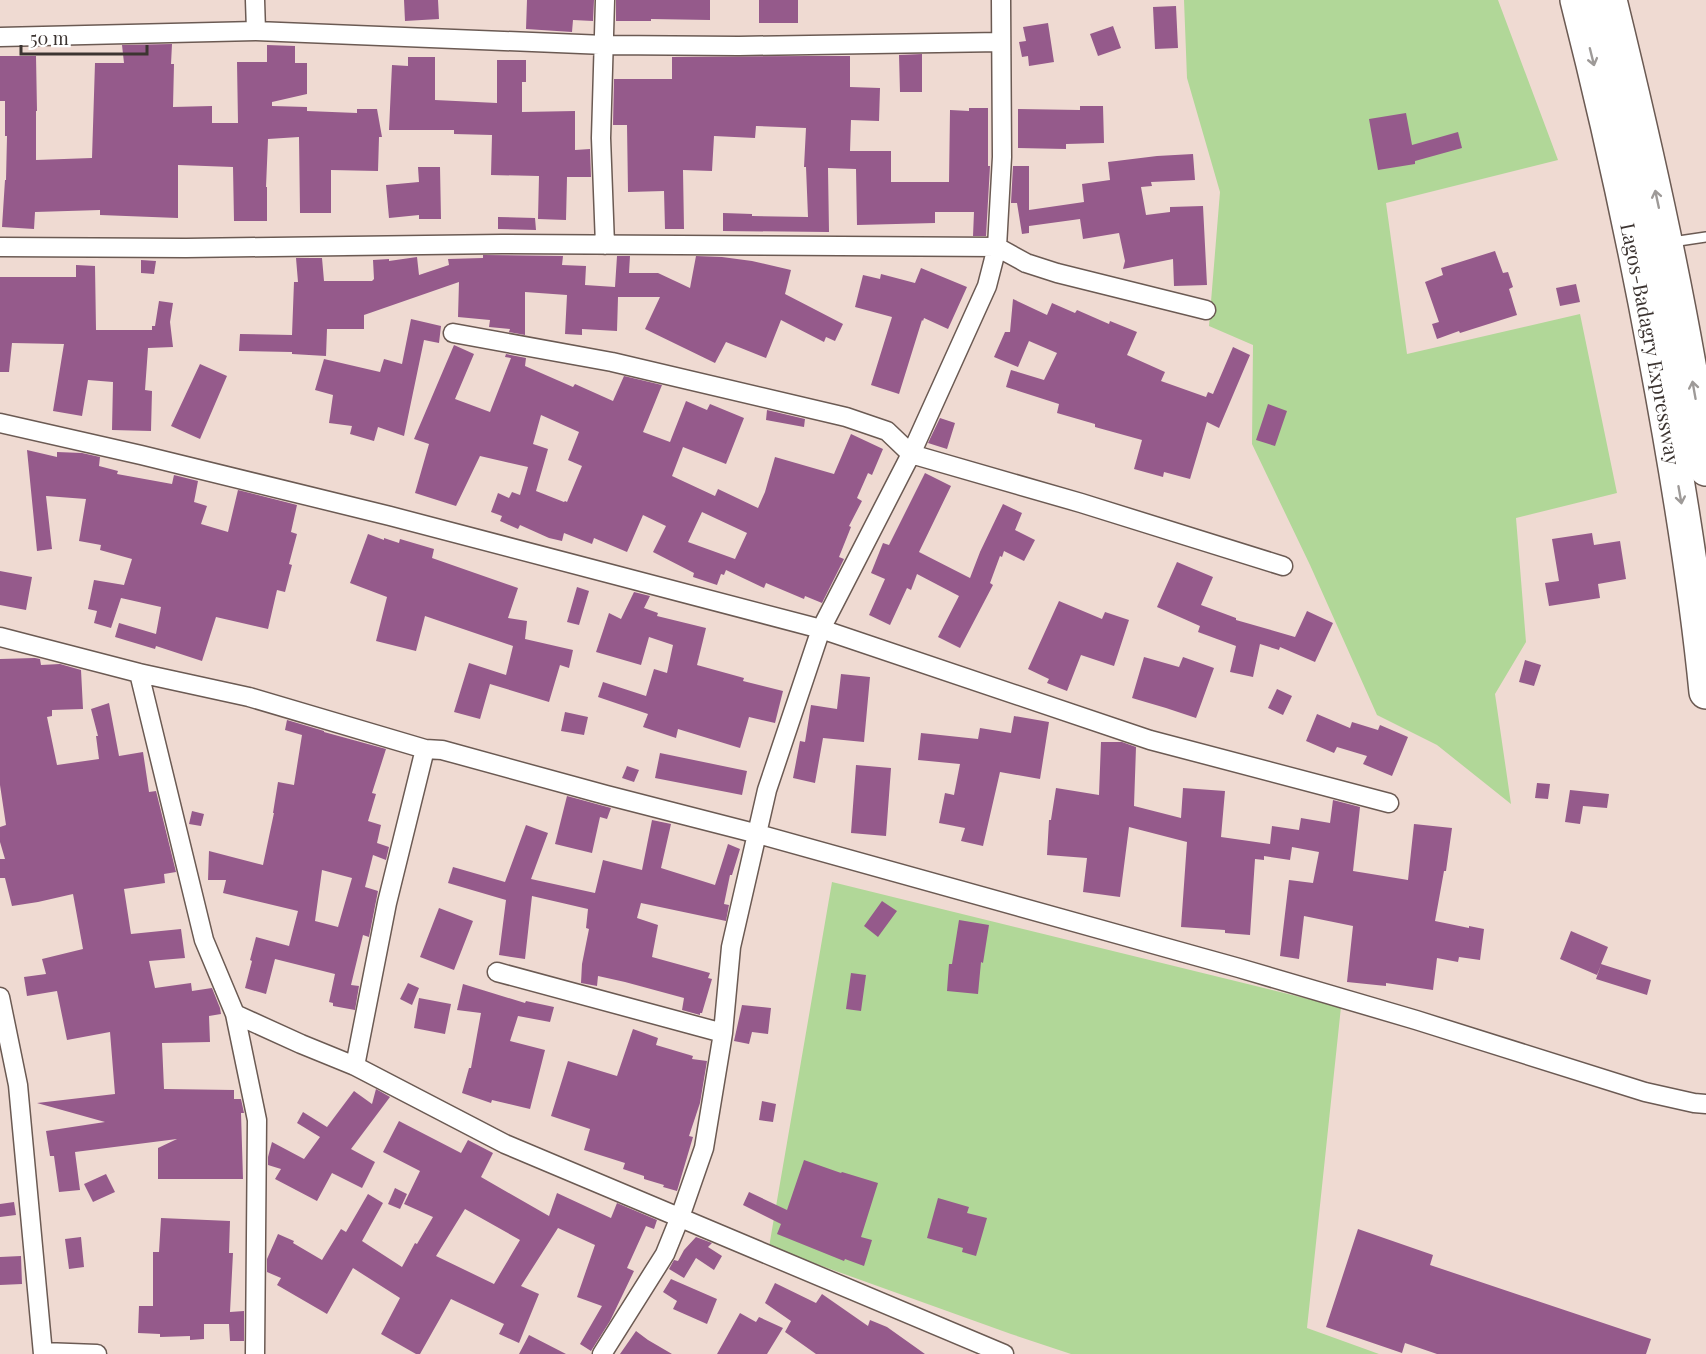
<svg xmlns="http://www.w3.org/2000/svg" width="1706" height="1354" font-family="'Playfair Display',serif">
<rect width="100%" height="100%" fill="#efdad2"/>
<path fill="#b1d798" d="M1184 0H1498L1558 160 1386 203 1407 354 1580 314 1617 493 1516 518 1526 642 1495 694 1511 804 1437 745 1377 715 1310 565 1252 444 1253 345 1209 326 1220 192 1187 78Z
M832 882 1341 1007 1307 1328 1379 1354H1071L1011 1334 769 1247Z"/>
<path fill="#955a8b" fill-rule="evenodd" d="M404 0H438L439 19 405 21Z
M527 0H594L593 21 573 20 572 32 526 29Z
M616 0H710V20L651 19V21H616Z
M759 0H798V23H759Z
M1176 6 1178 48 1155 49 1153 7Z
M1048 23 1054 62 1029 66 1028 56 1022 57 1019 42 1026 41 1023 27Z
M1113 26 1121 48 1098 56 1090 34Z
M172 44 171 64H174L173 107 212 106V123H238L237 62H267V45L295 46V63H307V94L272 102V106L307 107V111L357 113V109H377L382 137H379L378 171 331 170V213H300L299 137 268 139 266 187H267V221H234L233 167 178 165V218L100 215V210L35 212 34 229 2 227 5 180H6L7 136H5V101H0V56H36L37 111H36V160L92 158 95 63H124L122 45Z
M922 54V92H900L899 55Z
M810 56H850V87L880 88 879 121 851 120 850 151H891V182H949L950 110 969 111V108H988V166H990L986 236H973L974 212H935V223L857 225 856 169 828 168 829 232 723 231V213L752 214V216L808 217 806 167H804L806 128 756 126 755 138 714 136 712 171 683 170 684 229H665L664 191 628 192 627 125H613L614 79H672V57Z
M408 57H435V100L497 103V60H526V82H522V112L575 111V150L590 149 591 177H567L566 220 538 219 539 176 491 175 492 135 454 134V130H389L392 65 408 66Z
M1080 106H1103L1104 143 1066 144V149L1018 148V109L1080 110Z
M1406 113 1412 145 1458 132 1462 148 1415 161V164L1378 170 1369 119Z
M1193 154 1195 180 1151 182 1152 186 1141 187 1146 215 1170 212V207L1203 206 1207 285 1174 286 1173 259 1123 269 1125 261 1119 233 1083 239 1080 219 1029 226V233L1022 234 1017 203H1011L1013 166H1029V210L1084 202 1082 184 1110 180 1108 162 1157 156Z
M418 167H440L441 219H419V215L389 218 386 185 419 182Z
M498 217 535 218 536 230 498 229Z
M1495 251 1503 273 1508 272 1513 287 1509 289 1517 315 1460 333 1459 331 1437 339 1432 324 1439 322 1425 282 1443 275 1441 268Z
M483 255 563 256 562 265 586 266 585 285 615 287 617 256H630L629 273H658L690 288 696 256 722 257 752 261 791 270 785 294 843 324 835 341 826 337 824 342 781 320 766 358 726 342 715 363 645 329 660 297H618L617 331 582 329V335L565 334 567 295 525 292V335L509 332 510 329 489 327 490 320 458 317 459 282 364 315V329H327L326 356 292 354V352L239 351 240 334 292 335 294 282H298L296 258H322L324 281H372L374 279 373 260 389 259V261L417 257 419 275 449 265 448 259 483 258Z
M141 260 156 261 154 274 141 273Z
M76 265 95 266 96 330H152V326H155L159 301 173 303 170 322 173 347 148 348 145 390 152 391 151 431 112 430 113 382 88 380 82 416 53 411 64 344 12 343 9 372H0V277H76Z
M921 268 967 287 948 329 924 318 923 321 922 320 899 394 871 385 892 317 855 307 863 275 880 279 881 274 915 283Z
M1576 284 1580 302 1560 306 1556 288Z
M1013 299 1047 315 1052 303 1075 313 1077 310 1109 324 1110 321 1137 332 1127 355 1165 372 1161 381 1206 397 1208 392 1213 394 1233 347 1250 355 1219 428 1207 422 1190 479 1164 472 1163 477 1134 469 1142 440 1095 427V424L1057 413 1059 404 1006 387 1011 370 1044 380 1057 353 1029 341 1018 367 994 357 1005 332H1010Z
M411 319 441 326 439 343 424 340 404 436 378 427 374 441 350 434 352 426 329 423 333 395 315 390 324 359 380 372 384 359 402 364Z
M454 345 474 354 455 399 490 412 511 358 505 357 506 354 526 358 525 366 573 387 575 384 613 401 624 376 662 385 643 432 670 442 686 401 707 410 710 404 744 418 726 464 683 447 672 476 715 496 718 489 758 508 765 492 775 457 834 474 851 434 883 449 872 475 868 473 857 498 862 501 849 526 851 527 839 557 844 559 822 603 805 596 804 599 766 583 764 588 726 570 724 575 721 574 717 585 693 577 694 573 653 552 666 526 643 515 627 552 594 538 592 544 564 533 562 541 549 538 520 525 518 529 500 521 502 516 491 512 498 493 509 498 512 492 520 495 528 467 480 456 456 506 415 493 429 444 414 439ZM541 415 579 432 568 460 582 466 567 502 565 501 564 502 536 491 548 449 533 444ZM702 512 747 533 735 559 688 542Z
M200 364 227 376 200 439 171 426Z
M1268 404 1287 411 1275 446 1256 440Z
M767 410 805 419 804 427 766 420Z
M940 418 955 423 947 449 928 443Z
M27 450 57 457V452L82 453 100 457 99 466 118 471 117 474 172 484 174 475 198 481 194 502 207 506 201 524 228 532 238 490 297 505 291 532 297 534 289 564 292 565 285 592 277 590 268 629 216 617 202 661 156 646 155 649 115 637 119 623 156 634 161 607 121 598 111 628 94 623 97 611 88 609 94 580 124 585 132 559 100 550 101 545 79 541 86 499 46 496 52 549 37 551Z
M925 473 951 486 919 552 970 578 980 552 1003 504 1022 513 1015 530 1035 540 1024 561 1004 551 1002 557 1000 556 990 583 993 585 960 648 938 637 959 596 917 574 911 590 907 588 890 625 869 615 885 579 871 573 883 543 889 545Z
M1592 533 1594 545 1620 541 1626 579 1598 584 1600 598 1549 606 1545 583 1559 581 1552 539Z
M368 534 384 540V538L399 543 400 539 434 549 432 558 518 588 508 618 527 621 525 639 573 650 569 668 560 665 549 702 490 684 480 719 454 712 469 663 506 675 513 646 425 616 416 651 376 641 387 597 350 583Z
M1177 562 1213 577 1201 605 1236 618V620L1295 637 1307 611 1333 623 1315 662 1280 647 1279 650 1260 644 1253 677 1230 672 1236 646 1198 632 1200 626 1157 607Z
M0 571 32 577 26 610 0 605Z
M577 587 589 591 579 625 567 622Z
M634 592 650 596 644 608 658 613 657 616 706 628 697 665 744 678 743 681 783 691 775 723 749 717 740 748 678 729 676 738 643 727 648 714 598 697 603 682 646 696 654 669 667 673 673 645 649 637 641 665 596 652 609 613 621 619Z
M1059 601 1102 619 1105 612 1129 620 1114 666 1081 655 1067 691 1047 683 1049 679 1028 669Z
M1144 657 1179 667 1183 657 1214 668 1196 718 1166 708 1132 698Z
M35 658 40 659 41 665 60 664 81 670 83 709 52 710V716L47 717 57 765 99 759 96 736H98L91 709 109 703 119 756 143 752 149 792 156 791 176 872 164 874 165 883 124 889 131 934 181 929 185 958 149 961 155 988 191 983 192 991 212 988 220 1008 221 1014 209 1016 210 1042 162 1043 164 1089 234 1090V1099H241L244 1113H241L243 1179H158V1148L177 1139 75 1152 80 1190 59 1192 54 1156H50L46 1131 105 1122 37 1103 115 1094 110 1032 67 1040 57 991 27 996 24 977 46 974 42 959 83 949 73 894 38 902 12 906 5 878H0V859H5L0 842V827L6 825 0 785V659Z
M1525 660 1541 665 1534 686 1519 682Z
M841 674 870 677 864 742 823 738 815 783 793 778 800 741 805 742 811 705 837 709Z
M1277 689 1292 696 1283 715 1268 708Z
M565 712 588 717 584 735 561 731Z
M1317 714 1350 728 1352 722 1378 730 1380 725 1408 737 1392 776 1363 764 1367 756 1337 747 1334 753 1306 741Z
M1014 716 1049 722 1040 779 1000 772 983 846 961 841 965 828 939 823 945 793 954 795 960 764 918 760 921 733 978 739 980 728 1011 733Z
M287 720 324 731V732L386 749 372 793 376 794 368 821 381 825 377 843 389 847 386 860 373 855 365 887 378 891 369 937 363 935 351 985 359 986 355 1010 333 1006V1003L329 1002 335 974 275 959 266 994 245 988 252 961 250 960 256 937 289 946 298 911 223 893 226 880H208L209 851 263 865 274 813H273L278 782 294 785 302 735 285 730ZM322 870 352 878 338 927 315 921Z
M1101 742H1122L1136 747 1134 806 1181 818 1183 788 1225 791 1221 837 1270 844 1272 826 1299 830 1301 818 1330 823 1333 800 1360 807 1353 871 1408 880 1414 824 1452 828 1446 871H1444L1435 921 1469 928V926L1484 929 1480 960 1459 957 1458 962 1437 958 1433 990 1386 983V986L1347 982 1353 926 1304 916 1299 959 1280 956 1289 880 1313 883 1319 852 1292 847 1290 860 1264 856V860L1255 859 1250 935 1225 933V930L1181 927 1187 842 1129 827 1120 897 1083 892 1087 858 1047 855 1049 820H1051L1056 788 1099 795Z
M660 753 747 771 742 795 655 778Z
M856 765 891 768 886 836 851 833Z
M627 766 639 770 634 782 622 778Z
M1537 783 1550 784 1548 799 1535 798Z
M1570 790 1609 794 1607 808 1583 806 1580 824 1565 822Z
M567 796 611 808 607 819 600 817 592 853 555 844Z
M192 811 204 814 201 826 189 824Z
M652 820 671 824 661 868 715 885 728 844 740 849 732 875H730L724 904 729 905 726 921 641 903 637 918 658 925 652 957 710 973 708 978 712 979 702 1013H700V1015L682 1010 684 998 625 982 598 976 597 986 581 983 582 964 589 929 586 928 588 909 532 896 525 959 499 955 506 900 448 883 453 867 505 882 526 825 548 833 531 879 595 893 603 860 642 870Z
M882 901 897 911 878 937 864 926Z
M439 908 473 921 454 970 420 957Z
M959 920 989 925 983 963 981 962 978 994 947 991 949 964H952Z
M1571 931 1608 947 1601 964 1651 980 1647 995 1596 979 1601 965 1597 975 1560 959Z
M851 973 866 975 861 1011 846 1009Z
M408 983 419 988 412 1005 400 999Z
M463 984 525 1003 526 1001 554 1007 550 1022 518 1016 510 1041 545 1050 530 1109 492 1100 491 1103 462 1093 469 1068H471L481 1013 457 1010Z
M419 998 451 1004 445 1034 414 1028Z
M742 1005 771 1008 768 1034 752 1032 749 1044 734 1041Z
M633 1029 658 1038 656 1045 693 1056 692 1059 707 1061 700 1103 689 1136 693 1137 677 1191 663 1187 664 1185 644 1179V1176L623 1169 625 1163 584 1150 590 1129 551 1116 568 1061 617 1076Z
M376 1089 390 1097 351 1149 375 1162 362 1188 332 1173 317 1201 275 1179 281 1169 268 1165V1157L272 1142 304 1159 320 1137 297 1123 303 1112 327 1127 354 1091 372 1104Z
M762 1101 776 1104 773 1122 759 1120Z
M399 1121 461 1153 468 1140 493 1153 481 1177 549 1216 557 1193 611 1218 617 1203 657 1220 654 1229 646 1226 627 1268 634 1271 610 1321 591 1351 580 1344 602 1306 577 1297 595 1245 558 1228 521 1286 539 1294 519 1343 499 1334 504 1324 451 1299 420 1354H416L381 1334 400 1298 353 1268 327 1314 277 1285 281 1278 267 1272V1259L278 1234 294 1241 293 1243 322 1260 341 1229 346 1232 368 1194 383 1203 362 1241 402 1267 415 1243 417 1244 433 1217 404 1204 420 1171 383 1152ZM465 1209 520 1240 494 1284 436 1256Z
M804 1160 841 1173 842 1172 878 1183 861 1237 872 1240 864 1266 845 1259 844 1261 777 1234 781 1224 743 1205 749 1192 787 1210Z
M106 1174 115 1192 93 1202 84 1184Z
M395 1188 407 1194 400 1209 388 1204Z
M938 1198 969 1207 967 1213 987 1218 976 1256 962 1252 963 1248 927 1238Z
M14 1202 16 1215 0 1217V1204Z
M161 1218 230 1221 229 1253H233L230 1312 244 1311V1341H230L229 1324H204V1339L190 1340V1336L160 1337V1334L138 1333 139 1306H153V1252H159Z
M1358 1229 1433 1255 1430 1265 1651 1339 1646 1354H1437L1405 1343 1402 1353 1326 1327Z
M81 1237 84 1267 69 1269 65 1239Z
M696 1237 712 1243 708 1247 722 1256 714 1270 696 1258 684 1278 669 1269 674 1260 678 1261 684 1250Z
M21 1256 22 1284 0 1285V1257Z
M671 1279 717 1299 707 1324 673 1309 677 1301 663 1292Z
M775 1283 816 1303 822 1294 868 1326 870 1320 887 1327 925 1354H816L785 1332 791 1321 765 1303Z
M740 1313 756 1322 759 1317 783 1328 767 1354H717Z
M636 1331 648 1340 672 1354H620Z
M529 1335 566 1354H519Z"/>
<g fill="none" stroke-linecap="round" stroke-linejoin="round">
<defs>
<path id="lane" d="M1672 242 1706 237"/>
<path id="street" d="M255 0 256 31
M0 37 256 31 605 45 739 46 1001 42
M605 245 601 138 605 0
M0 247 186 248 502 244 997 247 1026 263 1057 273 1206 310
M453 333 612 362 846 417 887 431 911 454 1081 503 1283 566
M0 423 141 455 390 516 821 629 1150 740 1389 803
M0 637 139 673 249 697 425 749 442 750 606 795 758 834 1239 968 1416 1020 1645 1092 1694 1103 1706 1104
M139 673 204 940 235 1014 257 1120 255 1354
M497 972 723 1033
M0 997 18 1085 43 1354
M235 1014 301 1044 355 1066 505 1144 1004 1354
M355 1066 387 903 425 749
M43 1352 97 1354
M602 1354 665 1254 680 1217 704 1148 723 1033 731 947 767 790 821 629 911 454 987 286 997 247 1002 157 1001 0"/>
<g id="highway">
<path id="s1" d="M1577 0C1607 118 1633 236 1655 355 1676 467 1695 579 1706 692"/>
<path d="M1610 0C1648 155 1683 311 1706 469"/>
</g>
</defs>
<use href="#lane" stroke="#6b5a53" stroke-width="12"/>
<use href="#street" stroke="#6b5a53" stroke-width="21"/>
<use href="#highway" stroke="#6b5a53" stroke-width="36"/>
<use href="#lane" stroke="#fff" stroke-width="9"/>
<use href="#street" stroke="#fff" stroke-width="18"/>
<use href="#highway" stroke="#fff" stroke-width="33"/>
</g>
<defs><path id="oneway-shaft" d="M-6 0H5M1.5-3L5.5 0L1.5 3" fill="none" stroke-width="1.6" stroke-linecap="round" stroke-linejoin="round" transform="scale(1.5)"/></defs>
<g stroke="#9e9a98">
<use href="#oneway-shaft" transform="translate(1592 57) rotate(76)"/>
<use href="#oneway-shaft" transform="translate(1657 199) rotate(-102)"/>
<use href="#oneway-shaft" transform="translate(1694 390) rotate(-100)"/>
<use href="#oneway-shaft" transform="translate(1680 495) rotate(80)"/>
</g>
<g text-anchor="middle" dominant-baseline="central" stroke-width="6" stroke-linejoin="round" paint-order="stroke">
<g font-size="20" fill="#3c3431" stroke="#fff">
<text stroke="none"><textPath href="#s1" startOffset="352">Lagos-Badagry Expressway</textPath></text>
</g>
</g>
<path d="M21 45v9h126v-9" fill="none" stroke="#3c3431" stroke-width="3"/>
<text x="30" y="45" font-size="18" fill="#3c3431" stroke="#ffffff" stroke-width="4.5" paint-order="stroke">50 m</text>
</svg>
